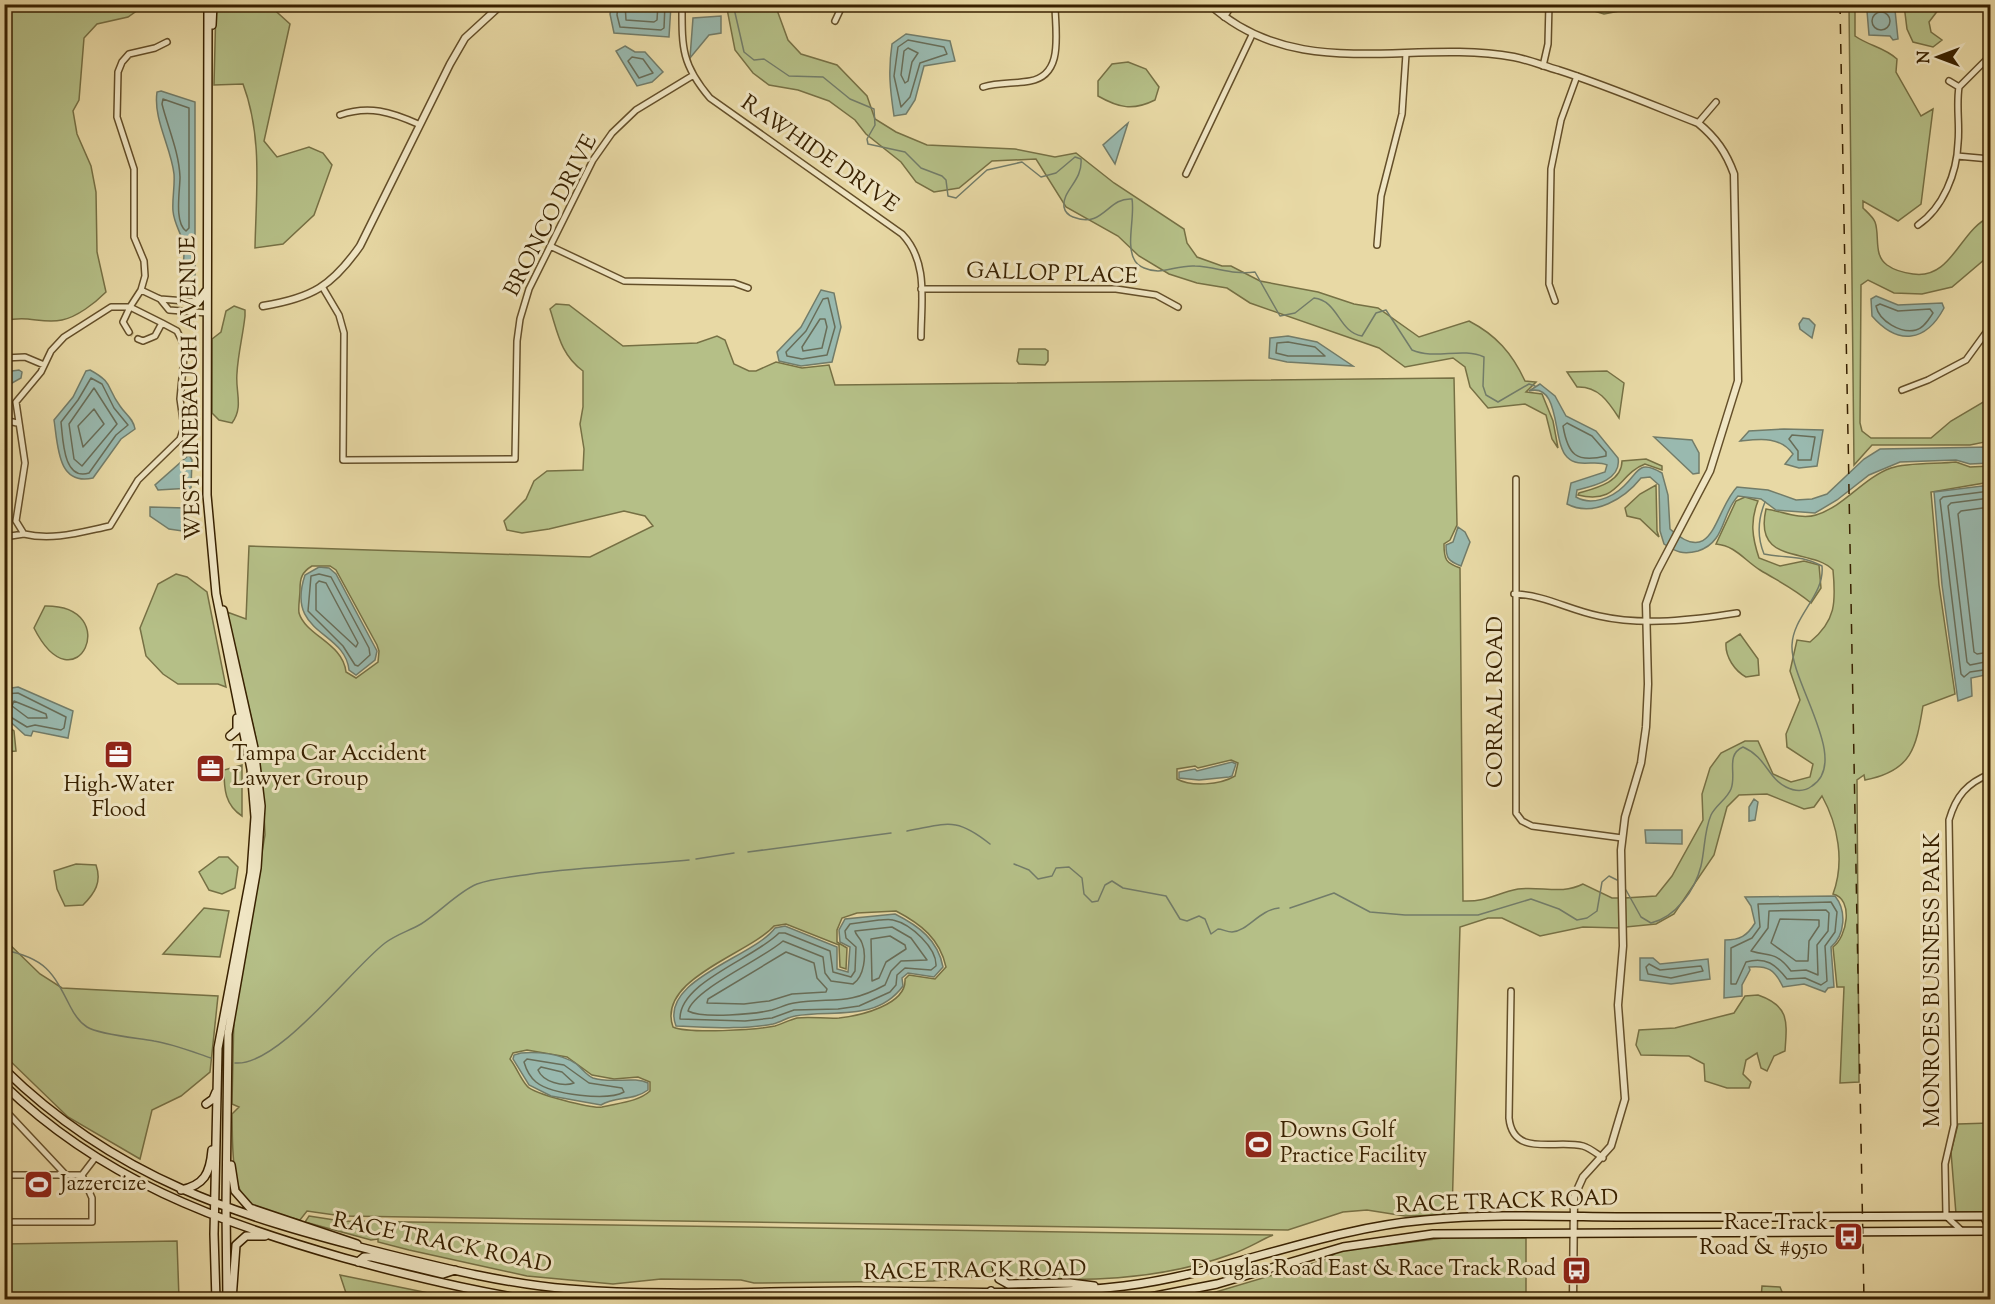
<svg xmlns="http://www.w3.org/2000/svg" width="1995" height="1304" font-family="'Sorts Mill Goudy',serif">
<rect width="100%" height="100%" fill="#e8d9a5"/>
<filter id="stains"><feTurbulence type="fractalNoise" baseFrequency=".00333" numOctaves="4"/><feColorMatrix values="0 0 0 0 .2 0 0 0 0 .09 0 0 0 0 .02 0 0 0 .5 -.17"/></filter>
<radialGradient id="worn" r=".72"><stop offset=".6" stop-color="#630" stop-opacity="0"/><stop offset="1" stop-color="#630" stop-opacity=".3"/></radialGradient>
<path fill="#b5bf87" stroke="#767044" stroke-width="1.5" fill-rule="evenodd" d="M730 4 784 5 777 10 788 40 801 54 837 65 867 96 875 119 896 132 927 145 1015 149 1055 157 1076 153 1114 183 1184 229 1187 243 1197 257 1222 266H1231L1260 281 1318 292 1354 304 1378 308 1419 337 1469 321C1496 335 1512 353 1525 381L1536 382 1526 392 1542 394 1553 421 1558 448 1552 439 1546 415 1525 404 1488 408 1470 387 1465 367 1453 358 1405 367 1379 348 1250 303 1227 288 1197 283 1169 274 1139 256 1118 236 1066 207 1036 159 992 161 959 188 934 192 916 182 901 162 866 134 855 120 829 101 798 90 769 85 753 73 735 50 727 9Z
M4 5H145L128 17 97 24 84 38 79 100 73 111 77 134 91 166 96 192 97 252 106 292C95 303 77 317 62 320 42 324 27 315 5 321Z
M216 5H269L290 24 264 141 277 157 309 147 323 153 332 165 314 215 283 244 255 248C256 193 263 137 243 84L214 85Z
M1574 5H1620L1619 11 1604 14Z
M1849 5H1855V36C1869 46 1884 47 1897 59L1896 72 1921 116 1933 109 1921 204 1898 221 1863 201V208C1867 212 1873 217 1875 222 1880 235 1873 255 1887 265 1894 270 1905 273 1913 274 1952 280 1960 229 1990 217V249L1985 259 1952 287 1922 294 1894 293 1868 280 1861 285 1860 423 1862 431 1871 438H1931L1951 421 1990 398V441L1970 445H1872L1854 465Z
M1904 5H1942L1929 22 1931 32 1942 40 1933 47 1913 42 1907 29Z
M1128 62 1146 69 1159 87 1155 100C1133 111 1119 108 1098 96V81L1112 64Z
M556 304 569 305 623 346 697 343 717 336 725 340 734 364 749 371H756L776 362 802 368 829 365 835 385 1454 378 1457 525 1450 540 1444 544C1444 560 1446 563 1460 568L1463 901C1488 902 1496 893 1518 889 1542 886 1561 895 1583 884L1612 898H1619L1620 928 1583 927 1540 936 1502 918H1488L1460 927 1452 1215 1405 1216 1367 1210 1343 1212 1288 1230 342 1216 307 1211 300 1220C285 1216 267 1214 254 1207 229 1194 233 1139 232 1114L239 1107 232 1104 234 1013 265 835 263 790 256 739 227 612 246 619 249 546 590 557 653 526 645 516 624 511 549 529 522 533 507 530 504 521 526 499 534 481 547 471 583 470 584 449 580 424 583 407V371C561 355 558 334 550 309ZM312 566H330L336 570 377 645 379 651 378 662 356 678 346 672C343 643 306 636 299 613 298 607 300 597 300 589 300 578 302 572 312 566ZM1231 760 1238 763 1235 776C1220 785 1191 787 1177 779V769L1195 766 1198 768ZM896 911C921 924 940 939 946 967L935 979 909 975 905 979C907 1005 859 1016 839 1018 825 1019 810 1016 797 1018 789 1020 782 1024 775 1026 756 1030 689 1034 673 1027 656 979 749 954 774 926L786 924 839 945 840 967 846 969 847 948 837 942V930L842 918 857 913ZM527 1050 567 1057 592 1075 614 1079 638 1077 650 1082V1091C638 1102 618 1103 602 1107 593 1109 533 1094 527 1086 520 1078 517 1068 510 1059L513 1053Z
M234 306 245 310V316C243 335 238 354 237 373 235 391 244 407 232 423L219 420 212 413V339L221 332 226 311Z
M1019 349H1045L1048 351V361L1045 365 1019 364 1017 361Z
M1607 371 1624 383 1619 418C1608 401 1598 386 1577 387L1567 372Z
M1646 459 1662 466V470L1645 464C1618 474 1619 505 1578 495L1579 493C1596 488 1622 482 1622 461Z
M1956 462 1970 467 1990 466V482L1931 492 1939 585 1955 694 1923 706C1916 748 1912 771 1865 780L1864 775 1857 780 1859 1082 1840 1083 1844 987H1837L1833 947C1847 937 1854 899 1833 894 1845 862 1838 825 1822 796L1814 807 1804 809 1767 794 1739 795 1727 807 1714 855 1674 914 1656 924 1626 927 1625 898 1656 896 1672 876 1703 820 1702 794 1710 768 1721 753 1745 741H1758L1773 774 1791 782 1810 777 1813 764 1787 747 1786 734 1800 700 1790 671 1797 640 1810 642C1836 621 1836 602 1833 570 1811 547 1753 566 1766 509 1781 511 1800 520 1816 515 1845 506 1863 478 1891 468 1907 462 1938 464 1956 462Z
M1656 485 1657 531 1659 537 1640 519 1627 516 1625 508 1640 494Z
M1745 497 1758 501C1750 521 1752 537 1759 558L1780 566 1804 561 1819 565 1821 588 1811 603C1795 589 1778 581 1760 570 1744 560 1736 546 1716 544L1736 501Z
M176 574 187 577 207 592 226 687 218 684H178L163 674 146 656 140 628 158 584Z
M45 606C125 605 76 711 34 628Z
M1740 634 1758 659 1759 675 1746 677C1735 671 1725 657 1726 643Z
M5 724 14 731 16 751 5 752Z
M242 765V816C225 805 224 789 224 770Z
M219 857H228L238 867 235 888 222 894 209 890 199 872Z
M76 864 96 865C102 882 95 893 83 905L65 906 57 889 54 871Z
M204 908 229 911 220 957 163 954Z
M4 939 40 974 62 988 218 996 210 1072 181 1096 152 1110 140 1159 68 1117 5 1056Z
M1758 995C1790 1006 1787 1022 1785 1051L1774 1056 1767 1071 1761 1068 1757 1053 1746 1060 1743 1074 1751 1082 1749 1088H1727L1705 1081 1704 1064 1689 1056 1641 1055 1636 1045 1639 1030 1675 1028 1734 1013 1745 996Z
M1990 1123V1213L1956 1214 1951 1152 1958 1124Z
M309 1216 341 1221 1273 1235C1259 1241 1247 1249 1232 1254 1158 1281 1079 1283 1001 1276L998 1262 992 1263 994 1275 933 1281 754 1283 741 1280 661 1279 613 1284 527 1276 409 1250 378 1242V1239L371 1240 305 1222Z
M1452 1237 1526 1238V1299L1189 1300 1327 1259 1339 1251Z
M177 1241 179 1299H5V1244Z
M340 1275 458 1299H348Z
M1762 1286 1780 1287 1785 1299H1761Z"/>
<path fill="#99b9af" stroke="#727c69" stroke-width="1.5" d="M612 5H671L669 37 614 33 610 14Z
M1778 5H1814V8L1774 9Z
M1876 6 1895 10 1898 39 1893 40 1890 36 1869 35 1867 11Z
M721 16V33L709 35 690 58 693 18Z
M906 34 950 41 955 61 924 66 915 100 906 114 894 116C890 89 888 71 892 44Z
M625 46 635 52H645L663 72 652 82 637 86 616 51Z
M161 91 195 102V279L189 282C178 269 187 258 183 242 180 231 174 223 173 211 172 199 175 186 174 174 171 147 153 119 157 92Z
M1128 123 1115 164 1103 145Z
M821 290 834 293 841 327 832 362 801 366 779 361 777 352 801 327Z
M1876 296 1898 305 1942 303 1944 308C1926 342 1898 346 1872 316L1871 299Z
M1803 318 1809 319 1815 325 1812 338 1800 329 1799 324Z
M1288 336 1317 342 1353 366 1287 362 1269 358 1270 338Z
M19 370 22 372 21 378 12 383 5 396V372Z
M90 370C114 383 106 387 120 406 126 415 133 418 135 429L121 439 93 478C57 486 58 445 54 420L73 397 86 371Z
M1540 384 1555 396 1566 416 1596 431 1618 458C1622 480 1593 486 1577 490L1576 497C1591 506 1612 498 1624 486 1639 472 1638 459 1662 473L1668 495 1670 529C1714 569 1714 511 1737 487L1768 490 1796 500 1812 499 1827 494 1864 459 1880 449 1990 447V463L1970 464 1956 460 1900 462 1869 475 1837 500 1815 513 1776 510 1761 499 1738 496C1721 514 1726 542 1698 551 1683 555 1676 552 1664 544L1660 531 1659 485 1650 477 1641 478C1625 498 1594 518 1567 504L1571 483 1605 472 1607 465C1595 459 1579 469 1567 457 1552 443 1561 382 1529 391Z
M1784 429 1823 430 1817 466 1799 468 1785 464 1793 454C1780 436 1760 439 1740 441L1749 431Z
M1654 437 1692 440 1699 453V473L1693 474Z
M189 455 192 460 191 488 158 490 155 485Z
M1990 485V674L1971 678 1972 696 1958 701 1942 585 1934 492Z
M150 507 185 508 189 513V532L169 529 150 516Z
M1458 527 1465 532 1470 542 1461 566C1448 561 1446 558 1446 545L1453 542Z
M319 567 329 568 336 574 377 651 375 660 356 675 349 670C345 630 285 635 305 575Z
M18 687 73 711 68 738 33 731 31 736 25 735 5 717V689Z
M1232 762 1236 764 1232 776 1229 777 1199 780 1179 778V772L1195 769 1197 771Z
M1754 799 1758 802 1755 820 1749 821V807Z
M1645 830H1682V844L1646 843Z
M1835 896C1847 911 1845 935 1831 947L1834 987 1828 988 1825 992 1804 984 1783 987C1775 970 1768 965 1749 967L1750 970 1742 985V996L1724 998 1725 940C1740 940 1747 936 1755 923L1751 906 1745 897Z
M895 914C919 926 938 940 943 967L934 977 908 973 902 978 903 986C876 1023 830 1009 795 1016 788 1017 781 1022 773 1024 742 1030 708 1027 676 1026 658 980 754 957 775 928L785 926 837 947V969L848 972 850 947 840 942 839 930 845 919Z
M1640 958H1653L1660 964 1708 959 1710 979 1671 984 1640 980Z
M521 1053C538 1051 560 1054 575 1063 581 1067 586 1075 593 1078 611 1084 634 1076 648 1083V1090C633 1101 615 1096 601 1105L551 1096 529 1085 513 1059 514 1055Z"/>
<g fill="none" stroke-linecap="round" stroke-linejoin="round">
<path stroke="#686d58" stroke-width="1.5" d="M618 4 617 15 620 27 661 30 664 28 665 4
M625 4 626 20 654 22 657 20 658 4
M1872 21a9 9 0 1 1 18 0a9 9 0 1 1-18 0Z
M908 40 944 47 947 54 920 63 910 97 901 107 894 76 898 47Z
M908 48 918 53 912 62 908 81 905 83 901 75 904 51Z
M632 57 643 59 653 73 639 78 628 61Z
M163 99 189 108V228L186 231C174 222 180 191 180 177 179 152 168 128 162 104Z
M828 298 835 327 827 355 802 359 787 356 786 352 806 331 823 299Z
M1880 304 1898 311 1930 309 1933 313C1929 319 1924 328 1916 330 1901 334 1879 321 1876 306Z
M820 319H825L827 327 822 348 803 351 802 347Z
M1288 342 1315 347 1325 356H1288L1276 353 1277 343Z
M91 378 102 384 114 408 128 425 116 435 89 473C63 481 63 439 61 422L78 400Z
M94 388 117 424 82 466 74 459 69 424Z
M94 409 104 424 83 447 78 426Z
M1567 423 1592 436 1606 452V456C1576 463 1568 455 1563 426Z
M1792 435 1815 437 1811 460H1798V451L1789 439Z
M1990 491 1943 497 1940 500 1961 674 1964 677 1970 672 1990 669
M1990 498 1951 503 1948 506 1967 662 1970 665 1990 661
M1990 507 1961 511 1958 514 1974 652 1977 654 1990 652
M319 574 331 577 369 648 370 655 358 666 355 665 343 646 308 611 311 576Z
M319 581 326 583 358 643 356 647 316 610V584Z
M4 694 18 693 66 717 64 728 61 730 35 725 27 727 4 713
M14 701 46 714 47 718H28L12 706Z
M1831 902 1837 912 1835 932 1825 946 1827 981 1821 985 1805 978 1787 979C1776 965 1766 956 1746 962L1736 984H1731V948L1752 938 1760 927 1758 904Z
M1826 910 1829 913 1828 931 1817 945 1818 975 1806 970 1791 971C1776 951 1770 957 1751 951L1768 928 1769 911Z
M1780 919 1819 920V926L1809 941 1808 961H1796L1771 943Z
M879 920C883 920 889 919 893 920 911 924 937 948 936 966L931 970 905 968 897 975 896 985 890 992 859 1006 838 1009 794 1010 772 1018 745 1021 680 1019C679 982 755 958 779 933H785L830 951 833 972 851 977 855 971 856 947 846 938 845 931 850 924Z
M892 927 911 938 927 960 901 961 891 971 885 985C846 1006 833 997 794 1003 787 1004 779 1008 772 1010 755 1014 703 1019 688 1011 694 989 763 959 783 941L823 957 825 973 831 981 853 984C864 977 867 955 862 943 860 937 856 936 855 931Z
M890 936 905 945 906 949 886 962 879 978 872 981 871 939Z
M786 952 814 963 817 978 827 989 826 992 792 994 769 1001 744 1004 707 1003 708 999Z
M1649 964 1660 970 1701 966 1703 971 1671 978 1648 974 1646 967Z
M527 1059 564 1065 589 1083 622 1088 624 1092C608 1101 552 1095 536 1082 530 1077 526 1069 524 1062Z
M541 1067 562 1072 574 1083C563 1087 543 1082 538 1070Z"/>
<path stroke="#727c69" stroke-width="1.5" d="M733 4 744 52 754 60 764 59 789 76 823 77 850 99 874 109 875 125 867 139 868 144 905 152 921 168 942 176 946 180 948 196 956 198 987 170 1022 162 1041 177 1056 173 1075 157 1081 159C1083 181 1062 190 1064 207 1065 212 1068 215 1073 217 1104 229 1107 197 1132 199 1135 216 1126 245 1134 259 1137 267 1150 271 1158 271 1171 270 1182 265 1195 266 1217 267 1232 275 1255 272L1280 316 1295 313 1314 298C1339 301 1338 332 1362 336L1376 313 1386 310 1412 350C1435 360 1462 347 1484 357L1483 386 1486 395 1498 402 1529 384 1535 386
M907 831C947 824 955 816 990 844
M748 852 891 833
M696 859 734 853
M1014 864 1029 870 1038 879 1052 876 1056 868 1069 867 1082 878 1084 894 1092 902 1098 901 1105 885 1112 881 1123 888 1166 896 1180 919 1187 921 1199 916 1205 919 1211 934 1218 929C1222 929 1227 932 1232 932 1248 931 1259 910 1279 908
M1626 890 1641 917 1651 923C1676 917 1695 890 1701 866 1705 849 1704 831 1711 815 1716 805 1727 799 1731 789 1737 774 1725 755 1743 747 1766 757 1768 778 1786 787 1794 791 1804 792 1812 786 1851 761 1790 682 1792 645 1793 616 1825 595 1822 566 1798 554 1789 559 1764 554 1757 537 1758 519 1765 502
M1290 908 1334 893 1370 912 1405 915H1478L1531 899 1559 909 1577 920 1587 918 1597 911 1602 882 1609 876 1617 880
M4 950C45 958 53 972 70 1006 74 1014 79 1022 87 1027 100 1035 138 1038 154 1041 173 1044 193 1052 211 1058
M235 1063C278 1067 351 969 385 943 397 934 409 931 421 924 439 913 459 891 477 884 494 878 513 877 531 874 583 867 637 865 689 860"/>
<path stroke="#c5b484" stroke-width="5" stroke-dasharray="5 2.5" stroke-linecap="butt" d="M129 332 138 339"/>
<defs>
<path id="minor" d="M682 4C682 47 681 64 710 98L902 234C929 262 921 302 921 337
M1224 17 1233 4
M835 21 843 4
M1543 66 1548 44 1549 4
M1949 81 1959 87
M983 87C999 82 1014 84 1030 81 1065 75 1055 31 1055 4
M340 115C369 105 391 112 418 124
M1698 123 1716 102
M1957 156 1990 159
M1186 174 1252 35
M1918 225C1943 208 1957 173 1958 143 1960 125 1956 106 1959 87L1990 56
M1377 245 1381 196 1402 114 1406 54
M550 246 624 281 734 283 748 288
M323 288 339 315 344 333 343 460 515 459 517 341 520 319 529 289 593 160 612 133 636 110 692 76
M921 289H1116L1156 295 1178 307
M141 290 160 299 198 302
M160 299 169 310 207 313
M1555 301 1549 284 1551 169 1561 120 1577 76
M129 332 123 322 130 307 162 323
M138 339 143 341 155 336 162 323 177 331 185 347 180 399 184 427 180 439 138 480 110 526C81 532 53 541 24 534L16 521 25 463 16 402 41 372 51 351 64 337 111 307H130L141 290 145 276 144 261 134 237V169L117 117 118 72 122 62 129 54 155 48 167 42
M4 358 25 357 44 365
M1902 390 1928 380 1966 360 1990 327
M4 420 17 423
M1516 479V813L1522 821 1532 826 1622 838
M4 537 24 534
M1514 594C1545 595 1569 610 1599 616 1643 626 1693 620 1737 613
M1511 991 1509 1118C1513 1158 1556 1139 1583 1146 1590 1148 1597 1154 1603 1158
M4 1109 65 1174
M4 1175H82
M4 1222H92V1198L82 1175 95 1158
M1961 1230 1946 1216 1945 1164 1954 1125 1949 820C1956 796 1967 783 1990 774"/>
<path id="tertiary" d="M1209 4C1299 85 1408 38 1514 57 1529 60 1544 66 1558 70 1605 85 1652 105 1698 123 1716 138 1726 152 1734 174L1738 381 1710 471 1657 572 1646 604 1648 684 1646 727 1641 763 1625 817 1621 850 1623 946 1618 1005 1625 1099 1611 1146 1583 1177 1574 1197 1573 1300
M263 306C312 298 332 286 360 246L450 64 465 38 502 4"/>
<path id="secondary" d="M208 4 207 495 216 594 251 769 255 817 251 873 218 1048 214 1234 216 1300
M212 25 213 4
M198 302 206 291
M223 610 254 748 261 806 257 868 228 1034 226 1207 227 1300
M230 736 237 730V718
M4 1069C116 1179 239 1217 387 1254 447 1269 508 1284 569 1289 664 1297 761 1291 857 1291 945 1291 1036 1297 1124 1286 1227 1273 1321 1229 1425 1220 1496 1213 1569 1217 1641 1217 1757 1217 1874 1217 1990 1216
M4 1085C101 1179 217 1222 344 1258 406 1275 468 1290 530 1300
M206 1104 213 1099 216 1092
M231 1165 235 1191 250 1208 357 1244
M181 1190C204 1185 210 1174 212 1150
M1984 1216 1990 1227
M358 1262 364 1257H372L443 1274 455 1270
M996 1265 999 1279 1008 1284 1070 1283 1094 1286
M232 1300 236 1245 246 1236H265
M908 1300 982 1298 991 1291
M1135 1300 1217 1284 1343 1247 1433 1234 1990 1231"/>
</defs>
<use href="#minor" stroke="#644f29" stroke-width="8"/>
<use href="#tertiary" stroke="#644f29" stroke-width="9"/>
<use href="#secondary" stroke="#382100" stroke-width="10"/>
<use href="#minor" stroke="#f0e6c4" stroke-width="5"/>
<use href="#tertiary" stroke="#f0e6c4" stroke-width="6"/>
<use href="#secondary" stroke="#f0e6c4" stroke-width="7"/>
<path stroke="#382100" stroke-width="1.5" stroke-dasharray="10 10" stroke-linecap="butt" d="M1840 4 1864 1300"/>
</g>
<defs>
<symbol id="office-square" viewBox="-11 -11 22 22"><rect x="-9" y="-9" width="18" height="18" rx="4" fill="#8f2418" stroke="#f0e6c4"/><path d="M-6-3h4V-5.5h4V-3h4V5H-6ZM-1-4.5V-3h2v-1.5ZM-6 0V1H6V0Z" fill="#fff"/></symbol>
<symbol id="stadium-square" viewBox="-11 -11 22 22"><rect x="-9" y="-9" width="18" height="18" rx="4" fill="#8f2418" stroke="#f0e6c4"/><path d="M0-5a6.5 5 0 1 0 0 10a6.5 5 0 1 0 0-10ZM-3.5-1.8h7v3.6h-7Z" fill="#fff"/></symbol>
<symbol id="bus-square" viewBox="-11 -11 22 22"><rect x="-9" y="-9" width="18" height="18" rx="4" fill="#8f2418" stroke="#f0e6c4"/><path d="M-5-6H5V4H4V6H2V4H-2V6H-4V4H-5ZM-3.5-4V0h7V-4ZM-3.5 1.2v1.5H-2V1.2ZM2 1.2v1.5H3.5V1.2Z" fill="#fff"/></symbol>
</defs>
<g fill-rule="evenodd">
<use href="#office-square" x="102" y="738" width="33" height="33"/>
<use href="#office-square" x="194" y="752" width="33" height="33"/>
<use href="#stadium-square" x="1242" y="1128" width="33" height="33"/>
<use href="#stadium-square" x="22" y="1168" width="33" height="33"/>
<use href="#bus-square" x="1832" y="1220" width="33" height="33"/>
<use href="#bus-square" x="1560" y="1254" width="33" height="33"/>
</g>
<g text-anchor="middle" dominant-baseline="central" stroke-width="6" stroke-linejoin="round" paint-order="stroke">
<g font-size="22" fill="#382100" stroke="#f0e6c4">
<text transform="translate(819 155) rotate(35)">RAWHIDE DRIVE</text>
<text transform="translate(552 216) rotate(-63)">BRONCO DRIVE</text>
<text transform="translate(1052 275) rotate(2)">GALLOP PLACE</text>
<text transform="translate(192 388) rotate(-91)">WEST LINEBAUGH AVENUE</text>
<text transform="translate(1497 702) rotate(-90)">CORRAL ROAD</text>
<text transform="translate(1934 980) rotate(-90)">MONROES BUSINESS PARK</text>
<text transform="translate(1507 1203) rotate(-2)">RACE TRACK ROAD</text>
<text transform="translate(442 1244) rotate(12)">RACE TRACK ROAD</text>
<text transform="translate(975 1272) rotate(-1)">RACE TRACK ROAD</text>
</g>
<g font-size="22" fill="#382100" stroke="#f0e6c4" text-anchor="start">
<text x="232" y="755">Tampa Car Accident<tspan x="232" dy="25">Lawyer Group</tspan></text>
<text x="119" y="786" text-anchor="middle">High-Water<tspan x="119" dy="25">Flood</tspan></text>
<text x="1280" y="1132">Downs Golf<tspan x="1280" dy="25">Practice Facility</tspan></text>
<text x="60" y="1185">Jazzercize</text>
<text x="1828" y="1224" text-anchor="end">Race Track<tspan x="1828" dy="25">Road &amp; #9510</tspan></text>
<text x="1556" y="1270" text-anchor="end">Douglas Road East &amp; Race Track Road</text>
</g>
</g>
<rect width="1995" height="1304" fill="none" stroke="#e8d9a5" stroke-width="24"/>
<rect x="6" y="6" width="1983" height="1292" fill="none" stroke="#382100" stroke-width="3"/>
<rect x="12" y="12" width="1971" height="1280" fill="none" stroke="#382100" stroke-width="1.5"/>
<g transform="translate(1938 57) rotate(270)" stroke="#f0e6c4" stroke-width="4.5" paint-order="stroke">
<path d="M0-4.5L10 22L0 15L-10 22Z" fill="#382100"/>
<text y="-9" font-size="16" font-weight="bold" text-anchor="middle" fill="#382100">N</text>
</g>
<rect width="100%" height="100%" filter="url(#stains)"/>
<rect width="100%" height="100%" fill="url(#worn)"/>
</svg>
